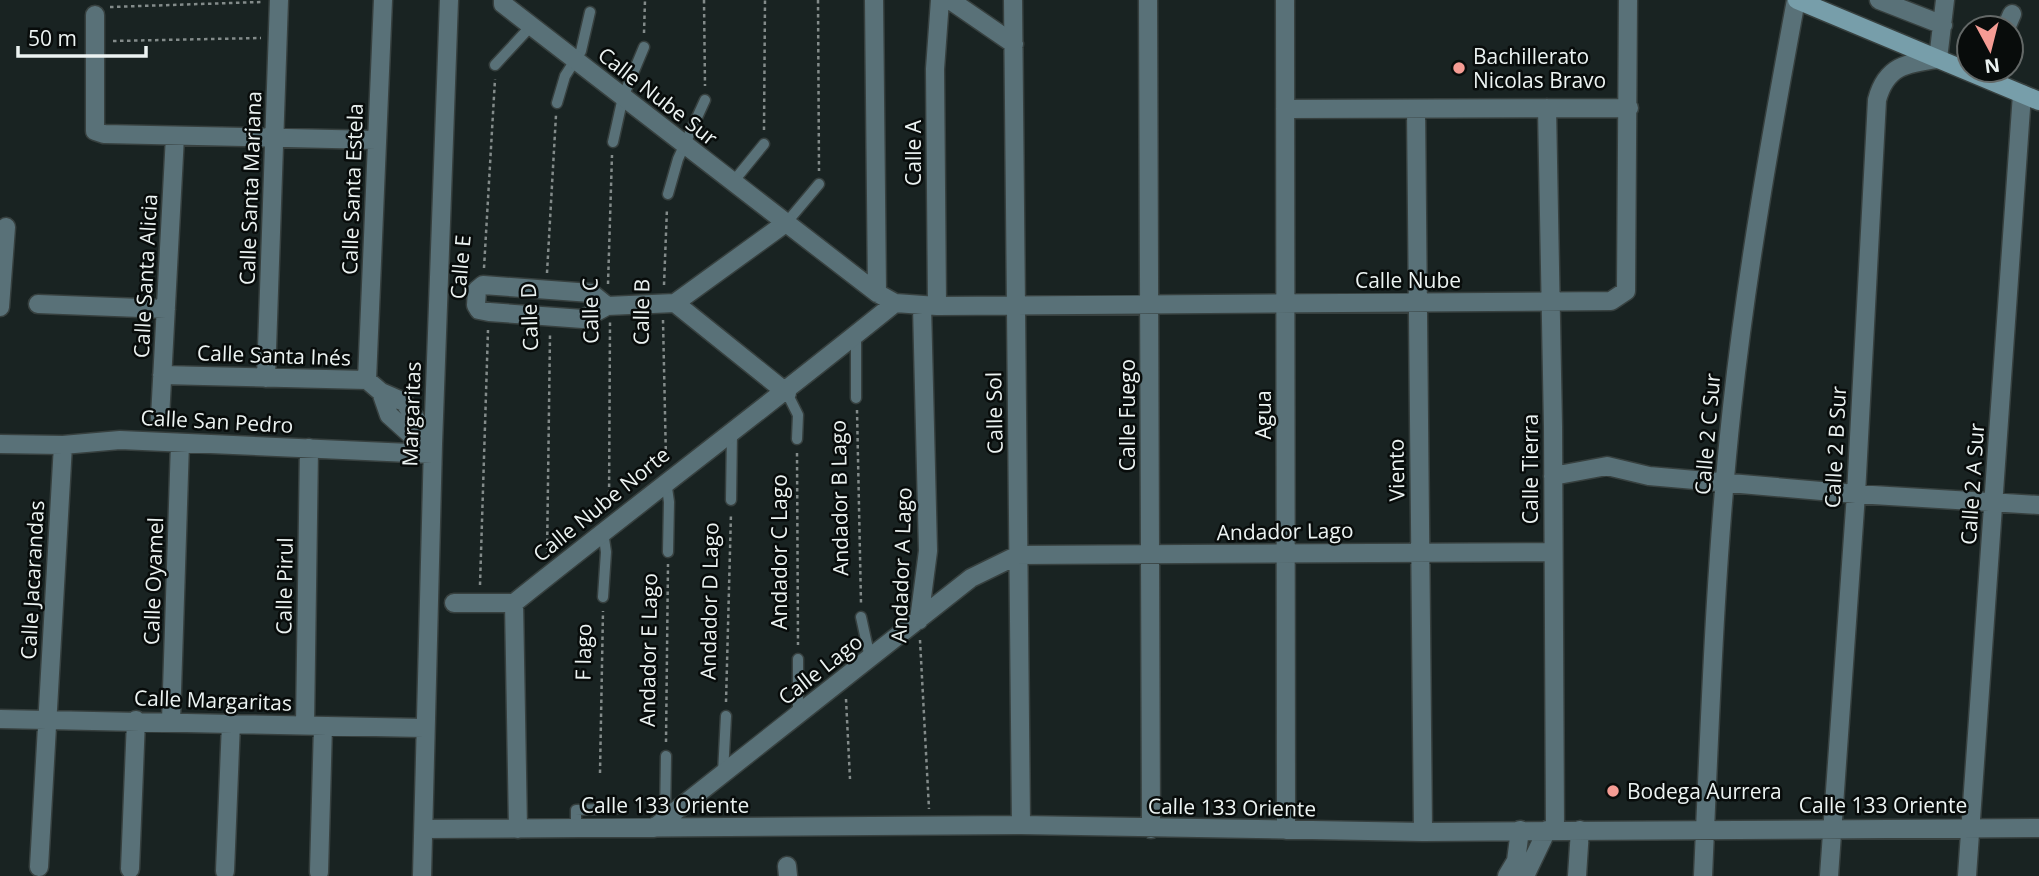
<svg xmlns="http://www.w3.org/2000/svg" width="2039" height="876" font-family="'Open Sans',sans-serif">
<rect width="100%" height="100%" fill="#192322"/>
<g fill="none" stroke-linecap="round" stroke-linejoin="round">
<defs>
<path id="service" d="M495 65 531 26
M557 103 565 76 581 51 590 12
M613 142 623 97 644 47
M733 182 764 144
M668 194 678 159 705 100
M787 222 819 184
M856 335V398
M787 393 798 415 797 439
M666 481 669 502 668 552
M731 500 732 431
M603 597 606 552 603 532
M861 617 870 658
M798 715V659
M723 773 726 716
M665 819 666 756
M576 828V810L622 808"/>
<path id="minor" d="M503 0V4L877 293 895 303 937 306 1611 301 1626 291 1628 0
M874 0 877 293
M950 0 1014 44
M1013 0 1021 825
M1148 0 1151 829
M1285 0 1286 830
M1879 0 1943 25
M95 15V131L104 134 376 140
M2006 28 2012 14
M1547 108 1553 427 1555 830
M1285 109 1629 108
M1416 109 1423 832
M675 303 787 393
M675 303 787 222
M38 304 166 309
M607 306 591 293 483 285 477 290 476 305 479 310 489 312 583 319 607 306 675 303
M937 306 935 69 940 0
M0 307 6 227
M162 375 367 380 381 392 404 402 433 444
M266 378 279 0
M367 380 383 0
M381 392 389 415 430 452
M160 418 175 136
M0 444 63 445 120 440 432 454
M1553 476 1607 466 1649 476 1856 494 2039 505
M454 603H514
M514 603C640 502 769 405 895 303
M514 603 518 829
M919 620 928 551 922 306
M0 719 424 728
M171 721 180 443
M305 725 309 448
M654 828 971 578 1018 555 1552 552
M425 829 1021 825 1423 832 2039 828
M787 866 788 876
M39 867 63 445
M130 869 136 720
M225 871 231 723
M319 872 323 726
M422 876 433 444 449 0
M1507 876 1516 861 1520 830
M1525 876 1547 830
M1577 876 1580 830
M1703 876C1710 720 1715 562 1732 407 1747 270 1771 135 1796 0
M1829 876 1856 494 1877 100C1886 66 1906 63 1938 59L1945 0
M1967 876 2022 94"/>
<path id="secondary" d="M1797 0 2039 101"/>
</defs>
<use href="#service" stroke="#37403f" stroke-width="13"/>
<use href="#minor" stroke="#37403f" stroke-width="21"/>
<use href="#secondary" stroke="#37403f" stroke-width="21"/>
<path stroke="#838b8a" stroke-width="2.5" stroke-dasharray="3.5 3.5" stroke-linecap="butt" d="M704 0 705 86
M818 0 819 171
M110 7 261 2
M644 33 645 0
M113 41 261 38
M764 130 765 0
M484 268 495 79
M547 273 556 115
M608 284 612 155
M664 285 667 208
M663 320 666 460
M857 410 861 603
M797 453 798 645
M609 508 610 322
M547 556 550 335
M480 585 488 330
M920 640 929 809
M846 699 850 779
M726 702 731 513
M666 742 668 564
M600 773 603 611"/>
<use href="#service" stroke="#597178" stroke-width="10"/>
<use href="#minor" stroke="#597178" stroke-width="18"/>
<use href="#secondary" stroke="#779eaa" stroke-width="18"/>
</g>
<g fill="#f59c94" stroke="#080c0b" stroke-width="2.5">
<circle cx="1459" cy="68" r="7"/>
<circle cx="1613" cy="791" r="7"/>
</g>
<g text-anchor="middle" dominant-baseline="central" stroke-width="5" stroke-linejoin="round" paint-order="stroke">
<g font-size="21" fill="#ecf3f2" stroke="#080c0b" text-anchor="start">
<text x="1473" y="56">Bachillerato<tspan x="1473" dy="24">Nicolas Bravo</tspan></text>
<text x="1627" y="791">Bodega Aurrera</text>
</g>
<g font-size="21" fill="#ecf3f2" stroke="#080c0b">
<text transform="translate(658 96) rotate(38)">Calle Nube Sur</text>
<text transform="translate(913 153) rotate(-90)">Calle A</text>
<text transform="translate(250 188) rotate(-88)">Calle Santa Mariana</text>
<text transform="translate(352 189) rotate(-88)">Calle Santa Estela</text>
<text transform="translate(460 267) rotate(-85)">Calle E</text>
<text transform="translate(145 276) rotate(-87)">Calle Santa Alicia</text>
<text x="1408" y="280">Calle Nube</text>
<text transform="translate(590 311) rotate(-91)">Calle C</text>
<text transform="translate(641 312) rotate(-89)">Calle B</text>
<text transform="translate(529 317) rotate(-92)">Calle D</text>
<text transform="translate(274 355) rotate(2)">Calle Santa Inés</text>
<text transform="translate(994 413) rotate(-91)">Calle Sol</text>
<text transform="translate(411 414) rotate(-88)">Margaritas</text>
<text transform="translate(1127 415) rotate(-90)">Calle Fuego</text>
<text transform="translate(1263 415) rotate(-90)">Agua</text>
<text transform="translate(217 421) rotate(3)">Calle San Pedro</text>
<text transform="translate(1707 434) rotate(-85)">Calle 2 C Sur</text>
<text transform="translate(1835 447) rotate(-87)">Calle 2 B Sur</text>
<text transform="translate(1530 469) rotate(-90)">Calle Tierra</text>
<text transform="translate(1396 470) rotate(-91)">Viento</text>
<text transform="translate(1972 484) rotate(-86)">Calle 2 A Sur</text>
<text transform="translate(839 498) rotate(-91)">Andador B Lago</text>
<text transform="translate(601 504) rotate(-39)">Calle Nube Norte</text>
<text transform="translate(1285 531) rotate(-1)">Andador Lago</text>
<text transform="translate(779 552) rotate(-90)">Andador C Lago</text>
<text transform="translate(901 565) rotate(-88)">Andador A Lago</text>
<text transform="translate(32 580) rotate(-87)">Calle Jacarandas</text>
<text transform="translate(153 581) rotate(-88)">Calle Oyamel</text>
<text transform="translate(284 586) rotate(-89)">Calle Pirul</text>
<text transform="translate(709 601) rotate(-89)">Andador D Lago</text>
<text transform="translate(648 650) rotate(-89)">Andador E Lago</text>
<text transform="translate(583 652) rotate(-89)">F lago</text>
<text transform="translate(820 669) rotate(-38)">Calle Lago</text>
<text transform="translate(213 700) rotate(2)">Calle Margaritas</text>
<text x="665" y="805">Calle 133 Oriente</text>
<text x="1883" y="805">Calle 133 Oriente</text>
<text transform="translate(1232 807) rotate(1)">Calle 133 Oriente</text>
</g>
</g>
<g transform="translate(1990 49) rotate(173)"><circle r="33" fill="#080c0b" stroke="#636867" stroke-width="2"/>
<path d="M0-5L12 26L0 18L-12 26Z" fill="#f59c94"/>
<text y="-10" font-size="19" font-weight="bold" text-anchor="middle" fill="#ecf3f2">N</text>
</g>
<path d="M18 46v10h128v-10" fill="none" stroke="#ecf3f2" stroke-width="3.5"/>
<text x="28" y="46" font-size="21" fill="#ecf3f2" stroke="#080c0b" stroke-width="5" paint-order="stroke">50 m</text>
</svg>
